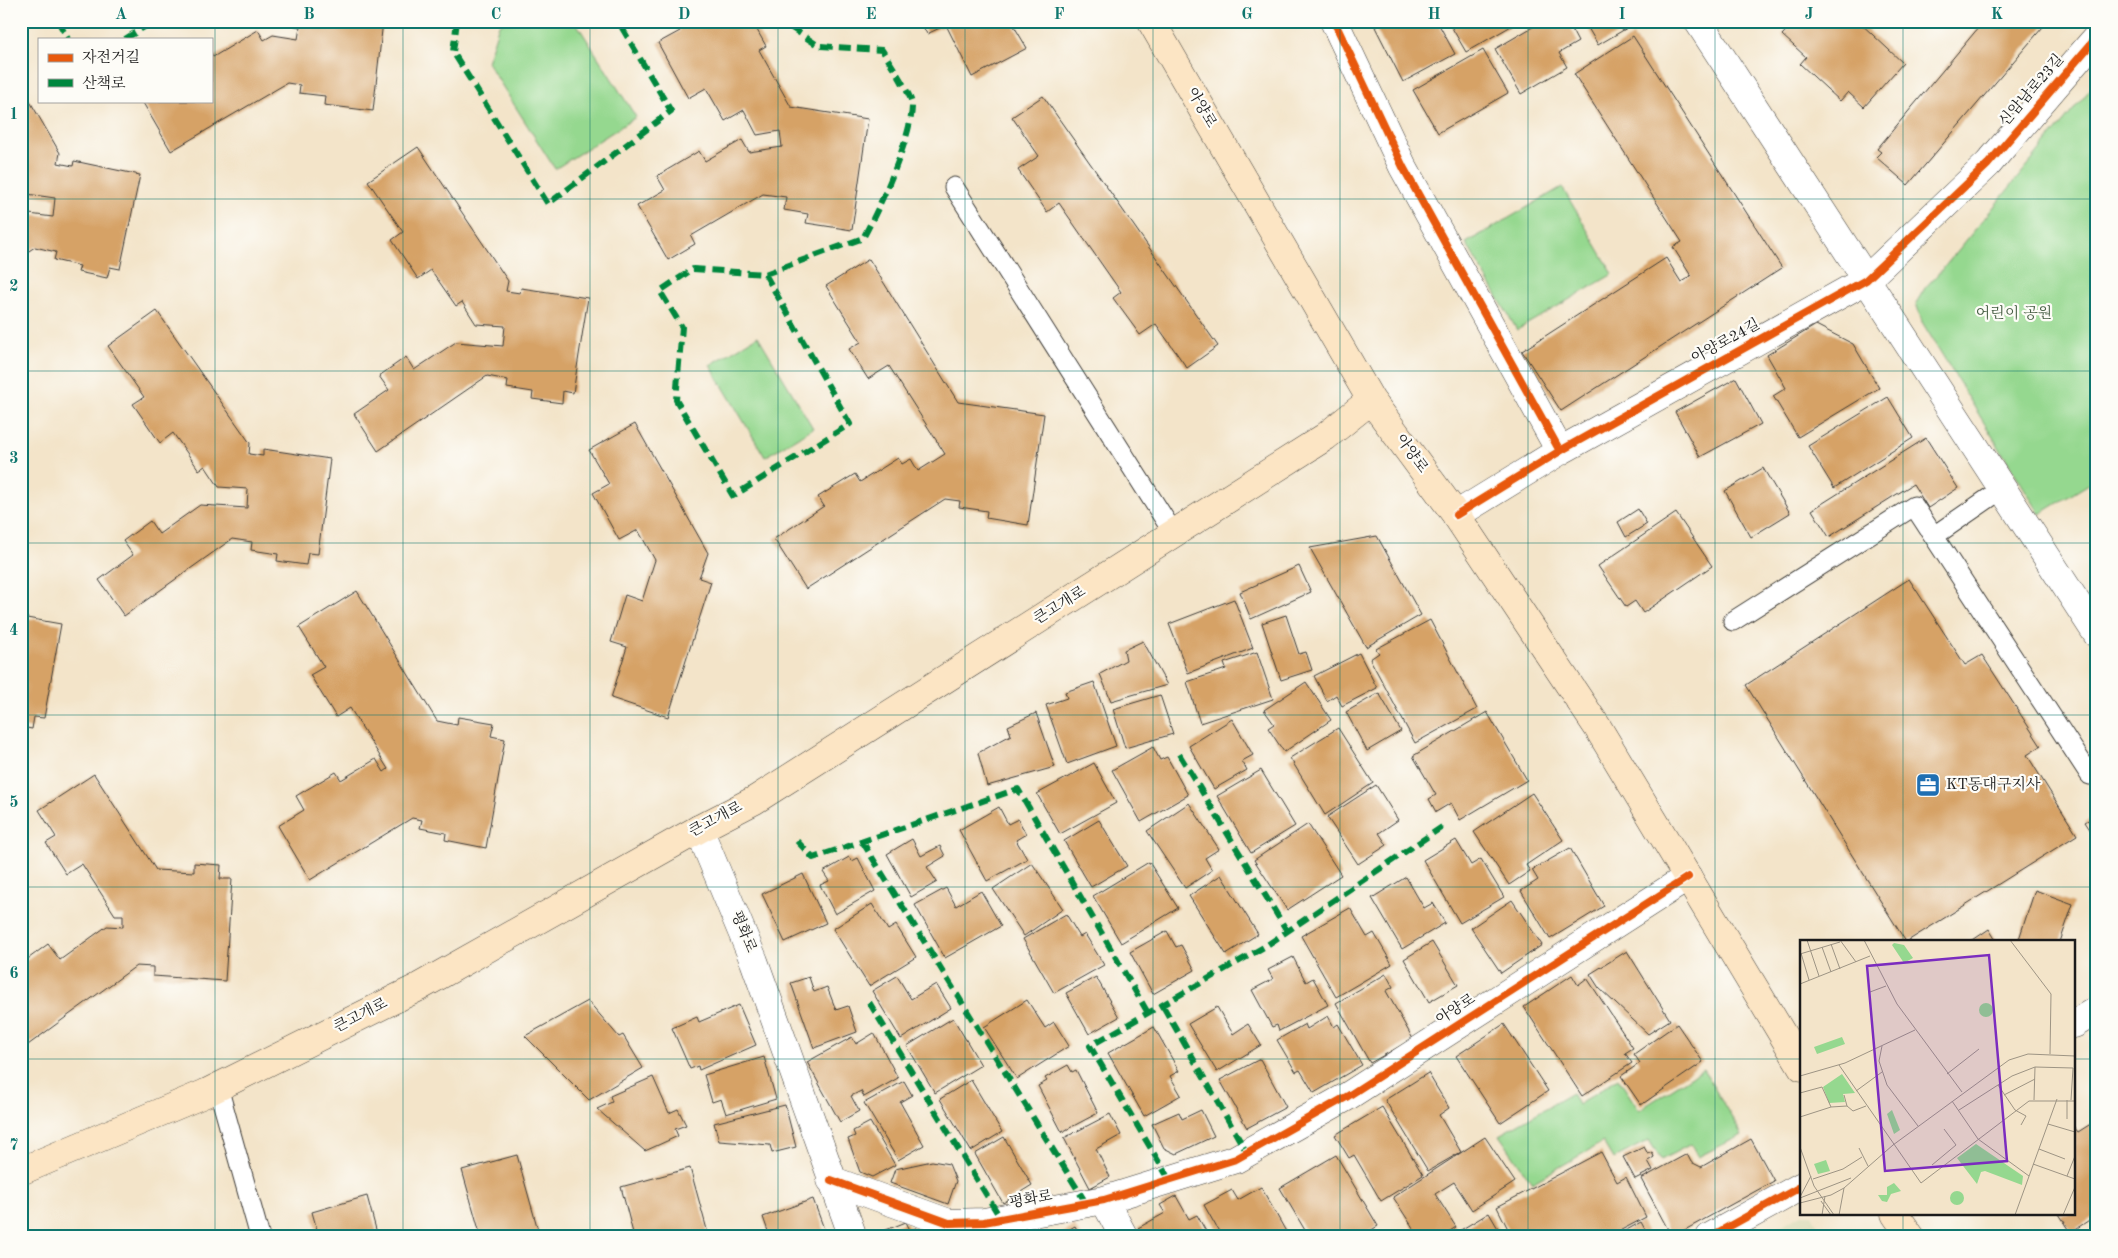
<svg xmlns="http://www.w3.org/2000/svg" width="2118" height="1258" font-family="'Old Standard TT','Noto Serif KR',serif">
<rect width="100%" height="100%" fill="#fdfcf7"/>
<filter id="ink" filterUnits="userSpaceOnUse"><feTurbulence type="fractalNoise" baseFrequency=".02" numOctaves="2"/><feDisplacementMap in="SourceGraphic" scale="10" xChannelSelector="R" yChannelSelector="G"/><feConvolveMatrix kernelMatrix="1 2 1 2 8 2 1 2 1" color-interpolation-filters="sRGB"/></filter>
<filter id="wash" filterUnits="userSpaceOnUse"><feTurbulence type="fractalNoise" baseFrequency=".0096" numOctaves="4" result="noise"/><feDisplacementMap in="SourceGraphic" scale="20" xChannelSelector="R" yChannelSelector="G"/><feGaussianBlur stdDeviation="1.12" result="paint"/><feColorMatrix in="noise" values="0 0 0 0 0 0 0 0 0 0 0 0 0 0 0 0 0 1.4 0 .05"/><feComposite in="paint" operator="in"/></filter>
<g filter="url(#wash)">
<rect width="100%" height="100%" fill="#f3e4c9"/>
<path fill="#deddbb" d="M1802 1214H1812L1824 1237H1761Z"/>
<path fill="#95d88f" stroke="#587a56" d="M506 21H575L636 117 555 169 487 62 499 25Z
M2097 81V479L2040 514 1922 322 1916 303 1925 288 1946 265Z
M1562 187 1613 274 1517 330 1466 243Z
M758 336 813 428 765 457 710 365Z
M1703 1069 1742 1135 1698 1157 1691 1144 1661 1160 1649 1140 1613 1159 1603 1142 1532 1183 1499 1135 1572 1093 1578 1105 1618 1078 1639 1110Z"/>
<g id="blocks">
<path fill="#d6a266" d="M274 21H383L373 111 324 105 325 96 299 93 300 85 287 83 171 151 142 101H211V53L213 57 258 30 264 40 273 35 298 39 300 27Z
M675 21H752L766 46 759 50 791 107 868 119 852 230 806 223 808 214 784 210 786 197 763 194 691 236 695 244 668 260 637 206 665 190 657 176 699 151 705 161 742 140 749 152 782 147 780 131 757 135 744 110 725 121 706 88 688 98 658 43 680 31Z
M920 21H1011L1027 48 972 77 946 25 927 34Z
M1387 21H1437L1455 54 1403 82 1375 27Z
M1448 21H1520L1466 52Z
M1543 21H1567L1578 42 1559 53 1567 67 1521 94 1495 49Z
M1584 21H1639L1598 45Z
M1795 21H1858L1903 63 1864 107 1848 92 1840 101 1800 64 1806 57 1782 35Z
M1984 21H2048L1908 185 1876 157 1881 152 1877 149Z
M1633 36 1782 268 1561 411 1522 351 1666 258 1681 282 1691 276 1673 247 1682 242 1574 74Z
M1483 50 1508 93 1438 133 1413 90Z
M21 86 60 153 58 163 73 166 74 161 140 175 120 269 110 267 107 278 78 272 80 266 54 260 56 252 35 247 21 256V213L53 217 55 198 27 194 21 184Z
M1043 96 1218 346 1187 368 1156 324 1140 335 1113 298 1121 292 1059 203 1047 212 1018 170 1039 156 1012 117Z
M418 147 508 281 506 291 520 293 521 288 588 298 573 393 563 391 562 403 532 399 533 392 507 388 508 380 487 376 378 451 354 414 389 390 379 376 406 357 414 370 456 342 503 346 505 326 476 324 462 302 456 306 431 270 418 279 392 240 403 232 368 181Z
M869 259 958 402 1044 414 1028 525 986 518 987 511 959 507 960 501 945 499 806 589 774 539 824 506 818 497 855 474 860 482 898 458 902 464 911 459 918 471 945 454 889 366 868 379 849 349 861 342 826 286Z
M157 311 250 443 249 454 263 456V449L330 459 318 554 308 553 306 565 277 561 278 554 251 550 252 542 232 539 124 616 99 580 133 555 123 541 150 521 159 534 200 505 247 508 248 489 219 487 205 466 199 470 173 433 160 443 133 404 144 397 108 346Z
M1816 325 1853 344 1879 388 1798 437 1773 396 1786 388 1767 355Z
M1736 378 1761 424 1700 457 1675 412Z
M1888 397 1913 438 1834 488 1808 446Z
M635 424 708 553 699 578 711 582 668 717 611 698 627 647 611 642 625 595 642 601 655 560 638 530 619 540 593 493 609 484 589 450Z
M1926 438 1958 488 1928 508 1913 484 1829 537 1812 510Z
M1763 468 1790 513 1751 537 1725 491Z
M1638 509 1647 524 1626 537 1618 522Z
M1676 513 1712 566 1643 613 1635 601 1626 607 1598 566Z
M1377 536 1421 615 1366 647 1310 548Z
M1299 566 1311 592 1251 619 1240 592Z
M1909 579 1965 665 1982 655 2041 746 2027 755 2077 835 1906 942 1746 685Z
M357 591 437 721 457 725 458 717 494 723 491 736 505 739 486 848 445 840 446 833 420 828 422 820 412 818 310 880 278 826 304 810 296 796 336 772 341 780 376 759 384 772 388 769 350 708 336 717 310 675 324 667 299 627Z
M1234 599 1253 648 1188 673 1169 624Z
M1286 615 1299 654 1306 652 1312 670 1281 680 1262 623Z
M21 617 61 624 44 718 34 717 32 729 21 727Z
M1430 620 1477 709 1415 743 1370 659 1379 653 1376 649Z
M1143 641 1167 685 1111 701 1100 674 1126 660 1124 650Z
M1257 652 1273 699 1200 723 1187 682 1226 669 1224 663Z
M1359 653 1377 688 1342 706 1336 695 1327 701 1314 676Z
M1094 682 1116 746 1067 764 1046 705 1067 698 1065 692Z
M1306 682 1331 720 1284 752 1268 728 1274 724 1264 710Z
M1379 693 1401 731 1367 751 1346 712Z
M1160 695 1173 734 1125 748 1113 709Z
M1487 712 1527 780 1460 820 1451 803 1436 812 1429 799 1436 795 1413 756Z
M1036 713 1055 767 987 786 978 753 1011 735 1008 726Z
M1232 719 1253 755 1242 761 1247 770 1214 789 1189 746Z
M1338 728 1373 783 1325 815 1290 758Z
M1153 747 1160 760 1167 757 1188 795 1141 822 1112 770Z
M1094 763 1116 803 1060 834 1037 794Z
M1261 770 1295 826 1251 853 1217 796Z
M94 774 156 870 194 872V863L221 865 220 879H232L225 981 153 976V967L136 966 21 1050V964L48 944 60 960 107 926 123 927V915H115L82 864 66 874 46 843 56 837 39 810Z
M1376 785 1398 820 1379 833 1387 845 1358 864 1327 817Z
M1532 793 1563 840 1526 865 1530 871 1509 885 1474 832Z
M1189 803 1219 849 1205 858 1212 870 1185 888 1147 831Z
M999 807 1008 824 1018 819 1026 834 1016 840 1027 859 987 881 959 830Z
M2097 815V840L2085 822Z
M1099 820 1127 866 1091 887 1064 841Z
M1308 824 1341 875 1287 910 1254 860Z
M912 839 921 856 940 846 945 856 927 867 937 882 911 897 887 854Z
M1456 840 1471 865 1481 859 1504 897 1460 923 1423 860Z
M1570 848 1604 906 1550 939 1521 891 1538 880 1532 870Z
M849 857 852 861 858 858 875 891 835 914 820 885 829 881 823 872Z
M1149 862 1178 908 1121 943 1093 896Z
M1032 863 1063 909 1024 936 993 889Z
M803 874 826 923 785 942 762 894Z
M1221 875 1258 934 1226 954 1189 896Z
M1406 877 1424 908 1433 903 1445 923 1402 949 1372 898Z
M946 888 956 906 981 891 1001 926 945 958 915 905Z
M2035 890 2073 904 2060 942H2018Z
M1512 900 1542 945 1501 973 1471 928Z
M872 904 888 930 896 925 916 957 869 986 833 929Z
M1350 908 1367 937 1374 933 1392 964 1336 997 1301 936Z
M1066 914 1080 937 1085 934 1104 965 1054 993 1023 939Z
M1989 929 1997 942H1970Z
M1167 931 1176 947 1181 945 1195 970 1153 994 1130 952Z
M1432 942 1458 985 1429 1002 1404 959Z
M1627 951 1670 1020 1648 1034 1599 988 1590 974Z
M1293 957 1306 982 1313 978 1328 1005 1279 1031 1277 1025 1272 1027 1252 990 1273 979 1268 970Z
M1386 974 1393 987 1386 991 1413 1039 1370 1063 1336 1003Z
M1572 975 1578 985 1587 978 1633 1048 1625 1053 1632 1063 1582 1096 1524 1007Z
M897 976 911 999 936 984 951 1008 901 1039 872 991Z
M809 977 814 992 827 987 836 1010 848 1006 857 1032 814 1048 791 983Z
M1096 977 1119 1017 1089 1034 1066 993Z
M1027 1000 1045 1028 1054 1022 1069 1046 1017 1079 984 1027Z
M588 1001 619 1037 623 1035 643 1068 589 1100 525 1036Z
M739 1005 756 1045 699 1070 698 1066 690 1069 672 1028 697 1017 699 1022Z
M1217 1007 1233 1034 1248 1024 1261 1045 1217 1072 1188 1024Z
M1328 1016 1334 1027 1338 1024 1362 1065 1314 1093 1300 1070 1296 1072 1277 1040 1305 1024 1307 1029Z
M953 1018 981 1065 935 1093 907 1046Z
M1504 1024 1548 1091 1500 1123 1456 1056Z
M1677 1024 1703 1062 1641 1105 1621 1076 1640 1063 1634 1054Z
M1154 1027 1179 1071 1170 1076 1181 1095 1144 1116 1108 1053Z
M874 1033 898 1078 864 1097 861 1091 851 1096 859 1111 840 1122 807 1062 852 1037 856 1044Z
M764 1057 776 1099 726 1114 721 1099 712 1102 704 1075Z
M1260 1059 1286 1107 1247 1128 1220 1080Z
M1068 1065 1072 1072 1076 1070 1098 1113 1062 1132 1038 1086 1047 1081 1045 1078Z
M1428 1073 1449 1108 1439 1115 1461 1152 1428 1171 1385 1100Z
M653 1077 669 1113 678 1109 686 1125 675 1129 678 1136 645 1151 597 1109 612 1102 610 1096Z
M971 1080 1002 1132 971 1151 940 1099Z
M904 1081 912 1095 900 1102 924 1145 898 1160 864 1103Z
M785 1105 796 1147 772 1153 770 1145 719 1141 714 1123Z
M1382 1107 1423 1175 1381 1201 1354 1155 1349 1158 1335 1135Z
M1201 1110 1214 1136 1176 1154 1164 1148 1152 1124 1179 1112 1182 1119Z
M1110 1114 1121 1135 1096 1149 1110 1177 1090 1188 1064 1138Z
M2097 1120V1215L2071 1232 2059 1214H2074V1127L2078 1132Z
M870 1122 895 1165 872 1177 860 1172 848 1139 855 1136 853 1131Z
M1004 1137 1032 1185 1003 1203 975 1154Z
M1485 1137 1515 1182 1472 1210 1454 1182 1435 1194 1456 1227 1441 1237H1419L1393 1197Z
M1751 1139 1774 1181 1672 1237 1641 1179 1687 1154 1691 1162 1701 1167Z
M1644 1147 1648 1154 1652 1152 1654 1157 1648 1161 1653 1170 1635 1179 1623 1157Z
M1601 1152 1617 1182 1626 1177 1646 1217 1608 1237H1512L1497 1207Z
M517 1155 540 1237H481L462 1170Z
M1336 1155 1378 1226 1360 1237H1309L1280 1188Z
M932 1161 949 1164 956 1181 948 1204 890 1183 895 1169Z
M690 1168 709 1237H634L621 1187Z
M1261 1187 1289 1237H1222L1204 1205 1232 1190 1238 1200Z
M367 1196 378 1237H319L312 1212Z
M1176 1196 1189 1219 1197 1215 1209 1237H1143L1138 1228 1165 1213 1160 1205Z
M813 1199 827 1237H770L763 1217Z
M1489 1213 1503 1237H1449Z
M906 1222 910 1230 916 1228 920 1237H883L881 1232Z
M1641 1222 1649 1237H1614Z
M1075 1226 1081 1237H1056Z
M1012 1234 1013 1237H1000V1235Z"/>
</g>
</g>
<g filter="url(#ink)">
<use href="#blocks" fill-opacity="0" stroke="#3c3a36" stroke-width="1"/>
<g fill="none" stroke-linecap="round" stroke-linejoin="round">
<defs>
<path id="lane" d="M954 187 1174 534
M1934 536 2002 489
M1733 621 1914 506 2090 775
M218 1087 260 1237"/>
<path id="street" d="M1334 21 1403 167 1560 451
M1698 21 2097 634
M1456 515 1560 451 1866 280 1988 164 2097 37
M699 829 754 961 853 1237
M2074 1024 2097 1010
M831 1180 949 1223 984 1222 1104 1200 1236 1159 1348 1096 1688 877
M1104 1200 1124 1237
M1710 1237 1802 1186"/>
<path id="secondary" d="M1151 21 1371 400 1456 515 1598 728 1802 1067
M21 1171 206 1093 417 988 699 829 755 800 1325 437 1371 400
M1895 1214 1911 1237"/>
</defs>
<use href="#lane" stroke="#3c3a36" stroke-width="21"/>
<use href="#street" stroke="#3c3a36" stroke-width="29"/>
<use href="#secondary" stroke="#3c3a36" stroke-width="29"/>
<use href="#lane" stroke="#fff" stroke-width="19"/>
<use href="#street" stroke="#fff" stroke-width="28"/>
<use href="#secondary" stroke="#fce5c4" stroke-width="28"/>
<path stroke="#00873e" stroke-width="6" stroke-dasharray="12 6" stroke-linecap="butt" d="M58 21 68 39
M457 21 453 52 548 204 671 111 618 21
M125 39 154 21
M765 274 850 424 733 496 676 400 682 327 660 291 693 269 765 274 863 238C879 209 913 135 912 104 912 96 888 59 882 50L819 46 781 21
M1179 754 1287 931
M797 841 813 858 1018 789 1148 1013
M862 841 1086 1203
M869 1002 1001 1219
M1163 1006 1247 1153
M1169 1179 1090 1046 1264 947 1442 827"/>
<defs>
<path id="cycleway" d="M1334 21 1403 167 1560 451
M1456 515 1560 451 1866 280 1988 164 2097 37
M831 1180 949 1223 984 1222 1104 1200 1236 1159 1348 1096 1688 877
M1710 1237 1802 1186"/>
</defs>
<use href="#cycleway" stroke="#fdfcf7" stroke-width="11"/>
<use href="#cycleway" stroke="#e8590c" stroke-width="8"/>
</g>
</g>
<path fill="none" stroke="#0f766e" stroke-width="1" stroke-opacity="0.55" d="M215 21V1237M403 21V1237M590 21V1237M778 21V1237M965 21V1237M1153 21V1237M1340 21V1237M1528 21V1237M1715 21V1237M1903 21V942M21 199H2097M21 371H2097M21 543H2097M21 715H2097M21 887H2097M21 1059H1802M2074 1059H2097M1903 1214V1237"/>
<defs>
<symbol id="office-square" viewBox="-11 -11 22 22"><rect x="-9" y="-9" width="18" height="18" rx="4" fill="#1f6fb2" stroke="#fdfcf7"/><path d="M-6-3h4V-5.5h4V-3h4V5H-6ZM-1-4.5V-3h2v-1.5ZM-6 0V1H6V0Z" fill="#fff"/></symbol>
</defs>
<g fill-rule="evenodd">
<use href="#office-square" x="1914" y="771" width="28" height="28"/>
</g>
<g text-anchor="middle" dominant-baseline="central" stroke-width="4.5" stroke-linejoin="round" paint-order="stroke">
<g font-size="15" fill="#1c1c1c" stroke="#fdfcf7">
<text transform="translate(2032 91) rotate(-49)">신암남로23길</text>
<text transform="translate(1201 108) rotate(60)">아양로</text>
<text transform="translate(1726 342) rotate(-29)">아양로24길</text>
<text transform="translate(1411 454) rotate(54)">아양로</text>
<text transform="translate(1060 606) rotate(-32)">큰고개로</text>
<text transform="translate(716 820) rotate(-28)">큰고개로</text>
<text transform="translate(743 932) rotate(68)">평화로</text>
<text transform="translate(1456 1010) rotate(-33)">아양로</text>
<text transform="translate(361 1016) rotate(-27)">큰고개로</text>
<text transform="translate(1031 1200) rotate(-10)">평화로</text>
</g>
<g font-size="15" fill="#465e44" stroke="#fdfcf7">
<text x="2014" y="314">어린이 공원</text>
</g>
<g font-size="15" fill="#1c1c1c" stroke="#fdfcf7" text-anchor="start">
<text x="1946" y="785">KT동대구지사</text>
</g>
</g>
<g transform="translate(1800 940)">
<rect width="275" height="275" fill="#f3e4c9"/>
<path d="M94 3 104 5 113 18 104 23 92 5ZM179 70a7 7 0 1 1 14 0a7 7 0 1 1-14 0ZM42 97 45 104 17 114 14 107ZM42 134 55 153 43 154 45 162 29 163 23 147ZM92 170 100 190 94 194 87 174ZM176 204 223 236 222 245 185 231 181 232 177 244 157 218ZM26 220 30 231 18 234 14 224ZM94 243 101 251 91 254 87 262 82 261 78 255H87V247ZM150 258a7 7 0 1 1 14 0a7 7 0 1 1-14 0Z" fill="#95d88f"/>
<path fill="none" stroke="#9d9484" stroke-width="1" d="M7 0 19 36M40 0 56 22M64 0 97 64 162 152M210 0 251 54 250 114M31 4 40 29M22 7 31 32M1 13 9 40M0 14 40 2M0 44 70 16M70 52 86 46M82 106 79 121 87 145 118 186M39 125 121 243 229 161H275M147 134 179 109M0 136 45 123 115 90M198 145 215 170 226 176 221 185M56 151 82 132M0 153 22 147 31 167M44 155 47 166 53 171 66 166M204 155 235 139M234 160 235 127M152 161 178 199 229 236M159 170 212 136 235 127 273 128 271 160M0 177 31 167 47 166M267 179V160M248 184 275 192M0 207 14 246 34 275M59 208 68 226M239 209 265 219M233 224 275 239M132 225 156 205 144 189M267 236 275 216M13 239 43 229 62 217M0 257 11 236M0 258 51 238M21 261 31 275M0 263 31 255 44 248 93 205 209 120 228 114 275 116M22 275 25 256M39 275 44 248M215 275 257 159M263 275 275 247"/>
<path fill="#7b2cbf" fill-opacity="0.15" stroke="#7b2cbf" stroke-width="2.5" d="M189 15 207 221 85 231 67 26Z"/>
<rect width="275" height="275" fill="none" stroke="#1c1c1c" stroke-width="2.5"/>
</g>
<rect width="2118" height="1258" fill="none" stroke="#fdfcf7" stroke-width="55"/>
<rect x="38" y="38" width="175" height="65" fill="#fdfcf7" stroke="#a3a29f"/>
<rect x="48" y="54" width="25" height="8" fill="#e8590c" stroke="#a3a29f"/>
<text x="82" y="62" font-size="15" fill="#1c1c1c">자전거길</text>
<rect x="48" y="79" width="25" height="8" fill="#00873e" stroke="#a3a29f"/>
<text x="82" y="88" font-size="15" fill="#1c1c1c">산책로</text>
<rect x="28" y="28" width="2062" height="1202" fill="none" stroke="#0f766e" stroke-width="2"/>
<g font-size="16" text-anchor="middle" font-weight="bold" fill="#0f766e">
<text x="121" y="19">A</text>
<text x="309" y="19">B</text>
<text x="496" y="19">C</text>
<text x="684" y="19">D</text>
<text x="871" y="19">E</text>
<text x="1059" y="19">F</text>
<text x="1247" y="19">G</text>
<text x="1434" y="19">H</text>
<text x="1622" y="19">I</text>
<text x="1809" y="19">J</text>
<text x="1997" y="19">K</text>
<text x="14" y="119">1</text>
<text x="14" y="291">2</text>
<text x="14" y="463">3</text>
<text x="14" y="635">4</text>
<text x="14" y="807">5</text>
<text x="14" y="978">6</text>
<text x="14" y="1150">7</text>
</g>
</svg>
